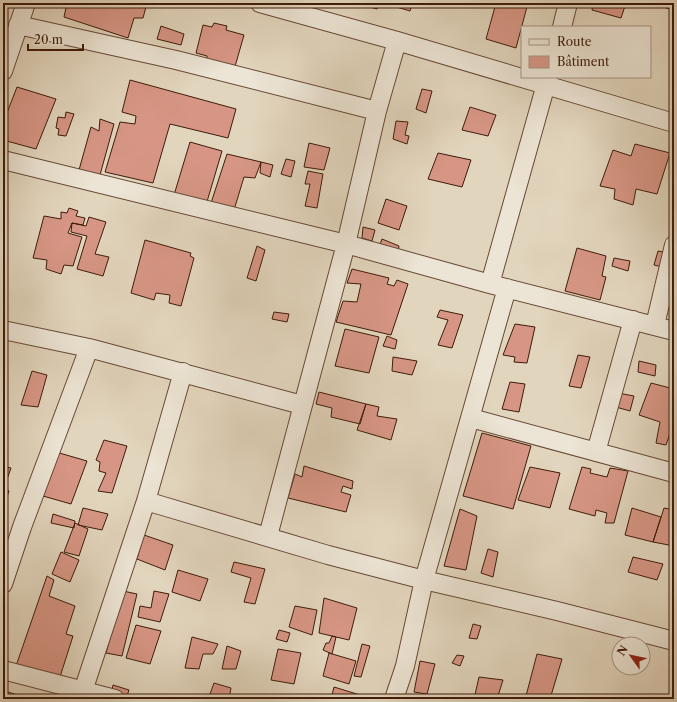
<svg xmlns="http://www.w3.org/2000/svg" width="677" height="702" font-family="'Libre Caslon Text',serif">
<rect width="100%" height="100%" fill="#e2d5bd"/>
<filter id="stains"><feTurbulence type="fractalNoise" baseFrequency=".005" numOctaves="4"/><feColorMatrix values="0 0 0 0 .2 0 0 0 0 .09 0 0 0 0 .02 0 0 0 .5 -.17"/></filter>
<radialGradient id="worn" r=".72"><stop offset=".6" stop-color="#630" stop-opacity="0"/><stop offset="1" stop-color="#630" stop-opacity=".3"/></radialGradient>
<path fill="#d79685" stroke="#3e1c09" d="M67 3H147L143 18H134L128 38 64 17Z
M355 3H379L377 9Z
M391 3H412L410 11 390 5Z
M496 3H528L516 48 486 39Z
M593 3H626L621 18 592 10Z
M664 3H674V10L663 7Z
M214 23 227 26 226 30 244 35 234 70 207 60V56L196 53 203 25 212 27Z
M161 26 184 34 181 45 157 39Z
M130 80 236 109 228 138 170 124 153 183 105 172 120 122 135 124 136 116 122 112Z
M17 87 56 99 36 149 3 140V123Z
M422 89 432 91 426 113 416 109Z
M470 107 496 115 488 136 462 130Z
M66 112 74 114 66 136 58 135 59 129 56 128 58 117 65 118Z
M100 119 114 124 100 175 79 170 91 127 99 131Z
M396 121 408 122 405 135 409 136 407 144 393 139Z
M190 142 222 151 206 205 174 195Z
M309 143 330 148 324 170 304 167Z
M635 144 670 153 657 194 636 189 633 205 614 199 615 189 600 186 613 150 631 156Z
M438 153 471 160 462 187 428 179Z
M227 154 261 162 255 178 244 177 234 210 211 203Z
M286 159 295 161 291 177 281 174Z
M261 162 273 165 270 177 260 173Z
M308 171 323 174 317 208 305 206 310 184H305Z
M386 199 407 206 399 230 378 223Z
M69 208 78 211 76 216 85 218 83 225 72 223 68 233 82 237 73 266 64 265 61 274 46 269 47 260 33 258 44 216 61 219V212L67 213Z
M89 217 106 222 95 254 109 257 103 276 77 269 87 236 71 232 72 223 86 226Z
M363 227 375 230 372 241 362 238Z
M382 239 399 246 398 252 379 247Z
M145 240 191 253 190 256 194 258 181 306 169 303 170 295 156 293 154 300 131 293Z
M257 246 265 250 256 281 247 278Z
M577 248 606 256 602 276 606 277 600 300 565 291Z
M658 251 669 253 667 268 654 265Z
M614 258 630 261 628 271 612 266Z
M352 269 389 278 387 284 394 286 397 280 408 284 391 335 336 322 343 301 357 302 361 284 347 283Z
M440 310 463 315 452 348 438 345 448 320 437 317Z
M274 312 289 314 287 322 272 319Z
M515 324 535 327 527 363 514 362 515 357 503 355Z
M345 329 379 337 369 373 335 366Z
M387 336 397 340 395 349 383 346Z
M578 355 590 357 581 388 569 386Z
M393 357 417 361 412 375 392 371Z
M639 361 656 365 655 376 638 372Z
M32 371 47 375 38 407 21 405Z
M510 382 525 384 519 412 502 409Z
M651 383 674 389V422L666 445 656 443 660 422 639 415Z
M319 392 366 404 360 424 331 417 332 408 316 404Z
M618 393 634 396 630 411 616 407Z
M366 404 379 407 377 416 397 419 391 440 357 430Z
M482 433 531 446 513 509 463 496Z
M104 440 127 446 112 493 98 491 106 473 99 471 100 462 96 460Z
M56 452 87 461 71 504 43 496Z
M3 466 11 468 4 488 9 491 3 508Z
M304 466 353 481 352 489 343 486 341 492 351 495 346 512 288 498 295 474 302 477Z
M530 467 560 473 550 508 518 500Z
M582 467 591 469 590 473 607 477 610 468 628 471 614 523H605L607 513 596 510 595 516 569 509Z
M83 508 108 514 102 530 78 525Z
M632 508 661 517 653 542 625 535Z
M664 508 674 510V546L653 542Z
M460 509 477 516 466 570 444 566Z
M53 514 75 521 74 528 51 523Z
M75 523 88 529 79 556 64 552Z
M144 535 173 545 165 570 137 559Z
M488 549 498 552 493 577 481 573Z
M61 552 79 560 70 582 52 574Z
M633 557 663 564 657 580 628 572Z
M234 562 265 569 255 604 244 602 251 578 231 572Z
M178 570 208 579 200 601 172 592Z
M47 576 54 580 49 596 75 606 66 634 73 636 59 680 15 669Z
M123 591 137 594 122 656 106 653Z
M154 591 169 594 160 622 138 617 140 606 151 608Z
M324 598 357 608 349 640 319 633Z
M295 606 317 610 312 635 289 627Z
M473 624 481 626 477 639 469 638Z
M136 625 161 631 150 664 126 658Z
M279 630 290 633 287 642 276 639Z
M332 636 336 637 332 654 323 650 326 643H329Z
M192 637 218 644 213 654H203L199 669 185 668Z
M362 644 370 646 361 677 354 676Z
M227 646 241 651 236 669H222Z
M278 649 301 653 294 684 271 680Z
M329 653 356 661 349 684 323 676Z
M537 654 562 659 550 699H539L526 696Z
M457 655 464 656 460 666 452 663Z
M420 661 435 664 427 694 414 692Z
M479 677 503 680 497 699H474Z
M214 683 231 688 229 699H223L210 694Z
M113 685 129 690 127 696 111 694Z
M334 687 360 695 358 699H331Z
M5 691 30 699H3Z"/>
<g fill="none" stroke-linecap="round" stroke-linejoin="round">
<defs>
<path id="minor" d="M260 3 397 41 674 123
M18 25 176 60 377 111
M562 27 568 3
M3 71 26 3
M3 160 346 244 490 284 674 331
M490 284 548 77
M655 325 674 245
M3 330 89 348 302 405
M471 418 674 473
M596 452 633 320
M146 501 328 555 424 580 557 611 674 641
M268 536 346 244 377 111 397 41
M3 584 22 527 89 348
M3 670 115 699
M83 691 146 501 183 372
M394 699 405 666 424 580 507 288"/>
</defs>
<use href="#minor" stroke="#674a36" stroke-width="20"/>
<use href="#minor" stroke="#ece4d4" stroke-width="18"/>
</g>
<rect width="677" height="702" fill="none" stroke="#e2d5bd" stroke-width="16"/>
<rect x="4" y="4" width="669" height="694" fill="none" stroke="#3e1c09" stroke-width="2"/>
<rect x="8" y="8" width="661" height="686" fill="none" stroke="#3e1c09"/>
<rect x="521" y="26" width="130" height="52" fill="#ece4d4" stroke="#a69483"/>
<rect x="529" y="39" width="20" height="6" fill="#ece4d4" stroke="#a69483"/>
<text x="557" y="46" font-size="12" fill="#3e1c09">Route</text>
<rect x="529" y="56" width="20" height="12" fill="#d79685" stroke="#a69483"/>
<text x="557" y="66" font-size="12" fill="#3e1c09">Bâtiment</text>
<g transform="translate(631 656) rotate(303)"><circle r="19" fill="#ece4d4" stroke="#a69483"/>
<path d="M0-3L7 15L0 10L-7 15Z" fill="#8f2418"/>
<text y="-6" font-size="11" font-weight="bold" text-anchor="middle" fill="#3e1c09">N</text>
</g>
<path d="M28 44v6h55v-6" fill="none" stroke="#3e1c09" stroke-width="2"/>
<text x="34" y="44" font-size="12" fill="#3e1c09" stroke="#ece4d4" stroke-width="3" paint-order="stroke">20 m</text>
<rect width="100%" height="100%" filter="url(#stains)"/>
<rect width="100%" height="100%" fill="url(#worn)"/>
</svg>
